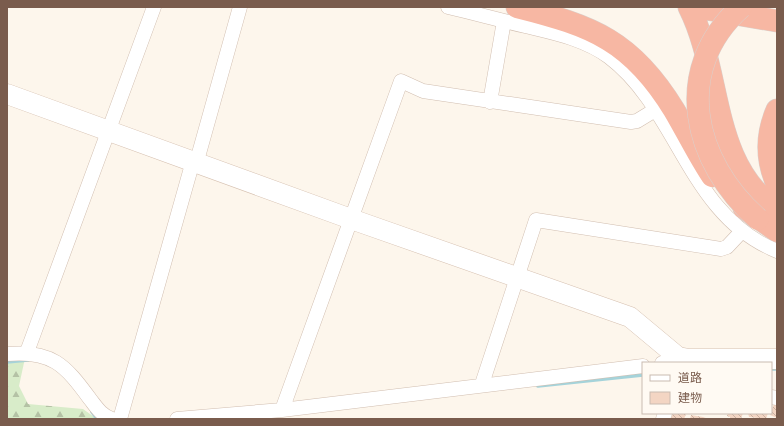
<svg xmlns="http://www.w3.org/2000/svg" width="784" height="426" font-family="Quicksand,'Noto Sans JP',sans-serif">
<defs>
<pattern id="forest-firs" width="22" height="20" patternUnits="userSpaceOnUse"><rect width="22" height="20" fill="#d8ecc9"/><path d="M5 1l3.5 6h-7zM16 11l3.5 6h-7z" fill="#b4c2a5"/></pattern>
<pattern id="building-back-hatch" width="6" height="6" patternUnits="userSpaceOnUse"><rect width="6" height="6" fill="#f3d5c3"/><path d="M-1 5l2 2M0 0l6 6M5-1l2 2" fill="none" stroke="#cab0a1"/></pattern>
</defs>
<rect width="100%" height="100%" fill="#fdf6ec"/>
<path fill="url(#forest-firs)" d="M25 358 19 386 28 404 83 409 97 419H7V359Z"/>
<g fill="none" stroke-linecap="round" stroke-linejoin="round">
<path stroke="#a5d3da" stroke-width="3.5" d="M7 362 28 360
M771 369H777
M538 386 643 375
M92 412 97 419"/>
</g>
<path fill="url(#building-back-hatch)" d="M774 404 777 405V418L770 415Z
M673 413H684L686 414 684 419H675L671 418Z
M728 413H743L741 419H730V417L727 416Z
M748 413H768L766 419 749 417Z
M691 415 703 417 708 419H690Z"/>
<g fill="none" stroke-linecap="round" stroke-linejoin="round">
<defs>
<path id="street" d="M448 7C474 13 499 20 525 26 554 33 585 39 609 57 679 110 688 215 777 251
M490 102 504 21
M27 352 154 7
M7 354C52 350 65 365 90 399 97 408 101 415 112 419
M662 363 678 357
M482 384 536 220 721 249 727 247 742 231
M771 397 777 398
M282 410 401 81 423 91 631 122 637 121 655 110
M120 419 191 168 198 157 240 7
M177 419 282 410 643 366
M663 419 665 413"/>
<path id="secondary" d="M7 94 351 219 630 317 678 357 689 359H777"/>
<path id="highway" d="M517 7C593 26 632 41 674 110 687 132 698 155 712 176
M689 7C723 74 709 163 777 210
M695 7 777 21
M777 110C766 135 766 159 777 184
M744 208 777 231"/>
</defs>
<use href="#street" stroke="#d1beb0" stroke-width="15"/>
<use href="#secondary" stroke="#d6c0b0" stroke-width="21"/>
<use href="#highway" stroke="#dad1cd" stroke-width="23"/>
<use href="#street" stroke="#fff" stroke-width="14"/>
<use href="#secondary" stroke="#fff" stroke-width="20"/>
<use href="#highway" stroke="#f7b7a3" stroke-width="22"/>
<defs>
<path id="highway-bridge" d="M741 7C671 70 693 162 758 219"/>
</defs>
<use href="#highway-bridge" stroke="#dad1cd" stroke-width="23" stroke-linecap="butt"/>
<use href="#highway-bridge" stroke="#f7b7a3" stroke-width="22"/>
</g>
<rect width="784" height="426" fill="none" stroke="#7a5c4d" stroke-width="16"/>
<rect x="642" y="362" width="130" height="52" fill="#fffaf3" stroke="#cabbb1"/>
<rect x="650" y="375" width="20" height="6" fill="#ffffff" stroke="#cabbb1"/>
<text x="678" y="382" font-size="12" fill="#7a5c4d">道路</text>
<rect x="650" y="392" width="20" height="12" fill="#f3d5c3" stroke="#cabbb1"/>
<text x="678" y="402" font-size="12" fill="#7a5c4d">建物</text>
</svg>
